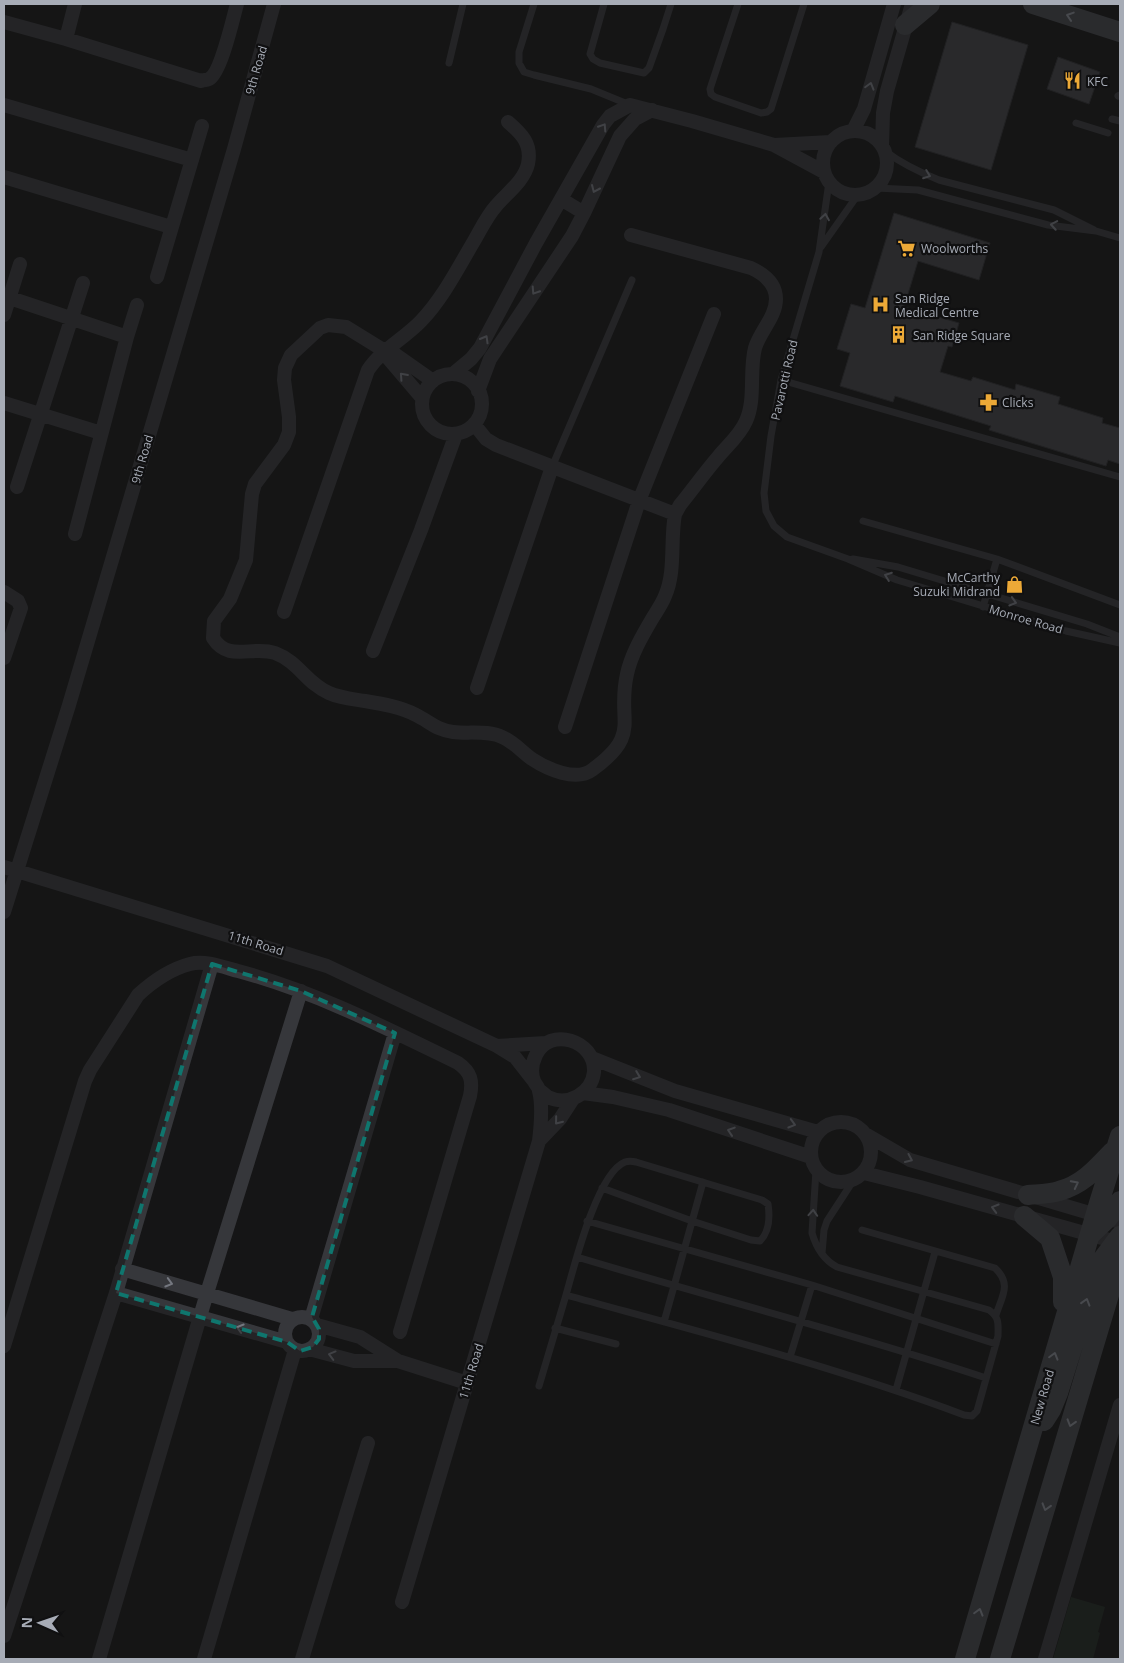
<svg xmlns="http://www.w3.org/2000/svg" width="1124" height="1663" font-family="'Open Sans',sans-serif">
<rect width="100%" height="100%" fill="#151516"/>
<path fill="#212922" d="M1071 1597 1105 1607 1098 1632 1100 1633 1093 1659H1053Z"/>
<path fill="#414246" stroke="#2f2f32" d="M952 22 1028 45 991 170 915 147Z
M1058 57 1100 72 1089 104 1047 89Z
M894 213 990 243 979 280 918 261 904 307 959 323 952 347 948 346 940 372 971 381 973 377 1015 390 1016 384 1060 397 1058 404 1103 418 1102 423 1120 428V464L1108 460 1106 466 989 430 991 426 895 396 893 402 840 386 850 353 837 349 851 304 865 308Z"/>
<g fill="none" stroke-linecap="round" stroke-linejoin="round">
<path stroke="#36373b" stroke-width="7" d="M534 4 519 52V63L524 72 534 75 591 89 630 105
M604 4 590 54 593 59 600 63 644 73 649 68 663 29 671 4
M738 4 710 89 711 94 715 97 761 113 767 112 771 109 804 4
M449 63 463 4
M1118 96 1120 95
M1112 119 1120 121
M1076 123 1108 133
M885 151C902 164 919 172 939 180L1054 210 1094 230
M829 182 819 252 781 380 771 436 764 493 766 511 774 526 787 537 848 559 897 580 1066 631 1120 643
M876 188 918 190 1048 225 1096 231 1120 238
M821 247 857 196
M781 380 1120 477
M552 467 632 280
M863 521 997 559 983 607
M853 559 898 567 1087 624 1120 637
M997 559 1120 605
M587 1221 812 1285 996 1344
M862 1230 995 1268C1012 1284 1002 1296 996 1315
M822 1253 824 1230 827 1221 853 1181
M577 1257C713 1298 851 1333 986 1378
M566 1295C574 1267 597 1173 625 1162 628 1161 632 1161 636 1162L762 1200 768 1204C770 1217 769 1232 760 1241L751 1240 692 1221 602 1188
M664 1322 703 1182
M555 1328 616 1344
M790 1357 812 1285
M539 1386 566 1295C700 1332 833 1366 964 1415L972 1416 977 1411 998 1336C998 1324 1000 1318 989 1310L837 1267C824 1260 816 1247 812 1233L816 1170
M896 1390 935 1252"/>
<path stroke="#36373b" stroke-width="14" d="M4 22 66 39 201 81C202 80 208 80 209 79 221 73 233 18 237 4
M66 39 75 4
M4 105 192 160
M823 163a32 32 0 1 1 64 0a32 32 0 1 1-64 0Z
M853 131 864 109 894 4
M775 145 831 142
M882 146 883 113 887 91 912 4
M4 177 171 227
M561 199 584 213
M157 277 202 126
M4 296 127 337
M4 315 20 264
M382 351 422 398
M453 374 471 359 480 348 536 243 603 125 610 116 630 105 692 121 774 145 824 172
M422 404a30 30 0 1 1 60 0a30 30 0 1 1-60 0Z
M433 381 396 355 380 348 346 327 328 325 320 328 291 355 285 368 284 380 289 417V432L284 445 255 484 252 494 246 560 230 599 214 621 213 638C229 663 252 645 275 653 299 662 306 683 329 693 340 698 353 699 365 701 383 704 401 707 416 715 430 722 437 730 453 732 469 734 488 730 502 737 514 742 522 752 532 759 547 769 576 782 592 770 643 733 616 722 627 674 631 655 642 636 652 619 656 612 662 604 665 596 676 571 670 541 675 514L680 505C693 489 705 472 718 457 728 445 740 435 746 421 756 399 749 371 755 348 760 331 776 317 776 299 776 283 764 274 751 268L631 235
M478 391 490 359 572 236 584 213 620 136 635 119 652 110
M4 403 101 433
M474 424 486 439 496 445 675 514
M17 487 83 283
M75 534 127 337 137 305
M4 592 18 601 21 608 4 658
M284 612 368 370C381 350 405 338 421 321 443 298 458 268 474 241 481 229 487 216 496 206 507 193 524 181 528 164 532 144 522 134 508 122
M373 651 421 530 456 434
M477 688 552 467
M565 727 639 501 714 314
M4 867 327 966 497 1046 515 1057 533 1080
M4 912 69 705 234 149 274 4
M497 1046 546 1043
M592 1058 675 1091 818 1132
M583 1093 613 1097 669 1110 811 1157
M811 1152a30 30 0 1 1 60 0a30 30 0 1 1-60 0Z
M867 1135 910 1160 1120 1222
M539 1141 560 1119 573 1099
M864 1173 920 1187 1120 1243
M122 1269 292 1319
M116 1293 287 1342
M285 1334a17 17 0 1 1 34 0a17 17 0 1 1-34 0Z
M311 1319 395 1033
M317 1325 360 1337 398 1361 467 1383
M4 1346 85 1081 90 1070 138 995C152 982 171 969 190 964 205 960 223 967 238 971 316 992 386 1028 458 1063 471 1072 473 1081 470 1096L400 1332
M309 1349 354 1361H398
M402 1602 539 1141C541 1125 543 1106 539 1091 539 1087 535 1084 534 1081 531 1073 532 1063 536 1055 549 1026 596 1040 594 1072 592 1093 568 1107 548 1097 545 1095 542 1092 539 1090
M4 1636 116 1293 212 964
M99 1659 207 1293 301 991
M204 1659 295 1350
M302 1659 368 1443
M1045 1659 1120 1405"/>
<path stroke="#44464b" stroke-width="20" d="M1033 4 1120 32
M905 25 930 4
M1028 1195C1038 1194 1049 1194 1059 1191 1082 1185 1096 1169 1112 1152
M1024 1216 1050 1238 1063 1277V1302
M1090 1235 1108 1218 1120 1201
M1044 1421 1051 1410 1058 1393 1090 1291 1102 1260 1120 1236
M965 1659 1099 1203 1120 1136
M1000 1659 1120 1258"/>
</g>
<defs><path id="oneway-chevron" d="M-2-3.5L2.5 0L-2 3.5" fill="none" stroke-width="1.6" stroke-linecap="round" stroke-linejoin="round" transform="scale(1.25)"/></defs>
<g stroke="#848891">
<use href="#oneway-chevron" transform="translate(1070 16) rotate(-162)"/>
<use href="#oneway-chevron" transform="translate(1075 1184) rotate(-27)"/>
<use href="#oneway-chevron" transform="translate(1086 1302) rotate(-73)"/>
<use href="#oneway-chevron" transform="translate(1054 1356) rotate(-74)"/>
<use href="#oneway-chevron" transform="translate(1071 1423) rotate(107)"/>
<use href="#oneway-chevron" transform="translate(1046 1507) rotate(107)"/>
<use href="#oneway-chevron" transform="translate(979 1612) rotate(-74)"/>
</g>
<g stroke="#74777f">
<use href="#oneway-chevron" transform="translate(870 86) rotate(-74)"/>
<use href="#oneway-chevron" transform="translate(603 127) rotate(-57)"/>
<use href="#oneway-chevron" transform="translate(927 175) rotate(21)"/>
<use href="#oneway-chevron" transform="translate(595 189) rotate(114)"/>
<use href="#oneway-chevron" transform="translate(825 217) rotate(-81)"/>
<use href="#oneway-chevron" transform="translate(1054 225) rotate(-170)"/>
<use href="#oneway-chevron" transform="translate(535 291) rotate(123)"/>
<use href="#oneway-chevron" transform="translate(485 339) rotate(-60)"/>
<use href="#oneway-chevron" transform="translate(403 376) rotate(-132)"/>
<use href="#oneway-chevron" transform="translate(888 576) rotate(-160)"/>
<use href="#oneway-chevron" transform="translate(1013 602) rotate(17)"/>
<use href="#oneway-chevron" transform="translate(637 1076) rotate(21)"/>
<use href="#oneway-chevron" transform="translate(558 1121) rotate(129)"/>
<use href="#oneway-chevron" transform="translate(792 1124) rotate(16)"/>
<use href="#oneway-chevron" transform="translate(731 1131) rotate(-162)"/>
<use href="#oneway-chevron" transform="translate(909 1159) rotate(24)"/>
<use href="#oneway-chevron" transform="translate(995 1208) rotate(-164)"/>
<use href="#oneway-chevron" transform="translate(813 1213) rotate(-86)"/>
<use href="#oneway-chevron" transform="translate(169 1283) rotate(16)"/>
<use href="#oneway-chevron" transform="translate(240 1328) rotate(-163)"/>
<use href="#oneway-chevron" transform="translate(332 1355) rotate(-165)"/>
</g>
<path d="M0 0H1124V1663H0ZM212 964 301 991 395 1033 312 1317 319 1329V1339L313 1347 300 1351 287 1342 116 1293Z" fill="#151516" fill-opacity=".55" fill-rule="evenodd"/>
<path fill="none" stroke="#0f766e" stroke-width="4" stroke-dasharray="10 6" stroke-linejoin="round" d="M212 964 301 991 395 1033 312 1317 319 1329V1339L313 1347 300 1351 287 1342 116 1293Z"/>
<defs>
<symbol id="restaurant-bare" viewBox="-9 -9 18 18"><path d="M-5-6h1v4h1v-4h1v4h1v-4h1v5L-1.5 .5V6h-2V.5L-5-1ZM5-6V6H3V1.5H1.5Q1.5-4 5-6Z" fill="#eca937" stroke="#101011" stroke-width="2.5" paint-order="stroke"/></symbol>
<symbol id="supermarket-bare" viewBox="-9 -9 18 18"><path d="M-6-5.5h2.5l.6 2H6L4.5 2H-2.5L-4.4-4H-6ZM-1.5 3.2a1.3 1.3 0 1 0 .1 0ZM3 3.2a1.3 1.3 0 1 0 .1 0Z" fill="#eca937" stroke="#101011" stroke-width="2.5" paint-order="stroke"/></symbol>
<symbol id="hospital-bare" viewBox="-9 -9 18 18"><path d="M-5-5h3v3.5h4V-5h3V5h-3V1.5h-4V5h-3Z" fill="#eca937" stroke="#101011" stroke-width="2.5" paint-order="stroke"/></symbol>
<symbol id="building-bare" viewBox="-9 -9 18 18"><path d="M-4-6H4V6H1V3H-1V6H-4ZM-2.5-4.3h1.7v1.8h-1.7ZM.8-4.3h1.7v1.8H.8ZM-2.5-1h1.7V.8h-1.7ZM.8-1h1.7V.8H.8Z" fill="#eca937" stroke="#101011" stroke-width="2.5" paint-order="stroke"/></symbol>
<symbol id="pharmacy-bare" viewBox="-9 -9 18 18"><path d="M-2-6h4v4h4v4h-4v4h-4v-4h-4v-4h4Z" fill="#eca937" stroke="#101011" stroke-width="2.5" paint-order="stroke"/></symbol>
<symbol id="shop-bare" viewBox="-9 -9 18 18"><path d="M-5-2.5h2.3a2.7 3.5 0 0 1 5.4 0H5L5.5 6h-11ZM-1.5-2.5h3a1.5 2.3 0 0 0-3 0Z" fill="#eca937" stroke="#101011" stroke-width="2.5" paint-order="stroke"/></symbol>
</defs>
<g fill-rule="evenodd">
<use href="#restaurant-bare" x="1060" y="68" width="25" height="25"/>
<use href="#supermarket-bare" x="894" y="236" width="25" height="25"/>
<use href="#hospital-bare" x="868" y="292" width="25" height="25"/>
<use href="#building-bare" x="886" y="322" width="25" height="25"/>
<use href="#pharmacy-bare" x="976" y="390" width="25" height="25"/>
<use href="#shop-bare" x="1002" y="572" width="25" height="25"/>
</g>
<g text-anchor="middle" dominant-baseline="central" stroke-width="4.5" stroke-linejoin="round" paint-order="stroke">
<g font-size="12" fill="#a7acb6" stroke="#101011">
<text transform="translate(256 70) rotate(-74)">9th Road</text>
<text transform="translate(784 380) rotate(-77)">Pavarotti Road</text>
<text transform="translate(142 459) rotate(-74)">9th Road</text>
<text transform="translate(1026 619) rotate(16)">Monroe Road</text>
<text transform="translate(256 943) rotate(17)">11th Road</text>
<text transform="translate(471 1371) rotate(-73)">11th Road</text>
<text transform="translate(1042 1397) rotate(-74)">New Road</text>
</g>
<g font-size="12" fill="#a7acb6" stroke="#101011" text-anchor="start">
<text x="1087" y="81">KFC</text>
<text x="921" y="248">Woolworths</text>
<text x="895" y="298">San Ridge<tspan x="895" dy="14">Medical Centre</tspan></text>
<text x="913" y="335">San Ridge Square</text>
<text x="1002" y="402">Clicks</text>
<text x="1000" y="577" text-anchor="end">McCarthy<tspan x="1000" dy="14">Suzuki Midrand</tspan></text>
</g>
</g>
<rect width="1124" height="1663" fill="none" stroke="#a7acb6" stroke-width="10"/>
<g transform="translate(40 1623) rotate(272)" stroke="#101011" stroke-width="4" paint-order="stroke">
<path d="M0-4L9 19L0 12L-9 19Z" fill="#a7acb6"/>
<text y="-8" font-size="14" font-weight="bold" text-anchor="middle" fill="#a7acb6">N</text>
</g>
</svg>
